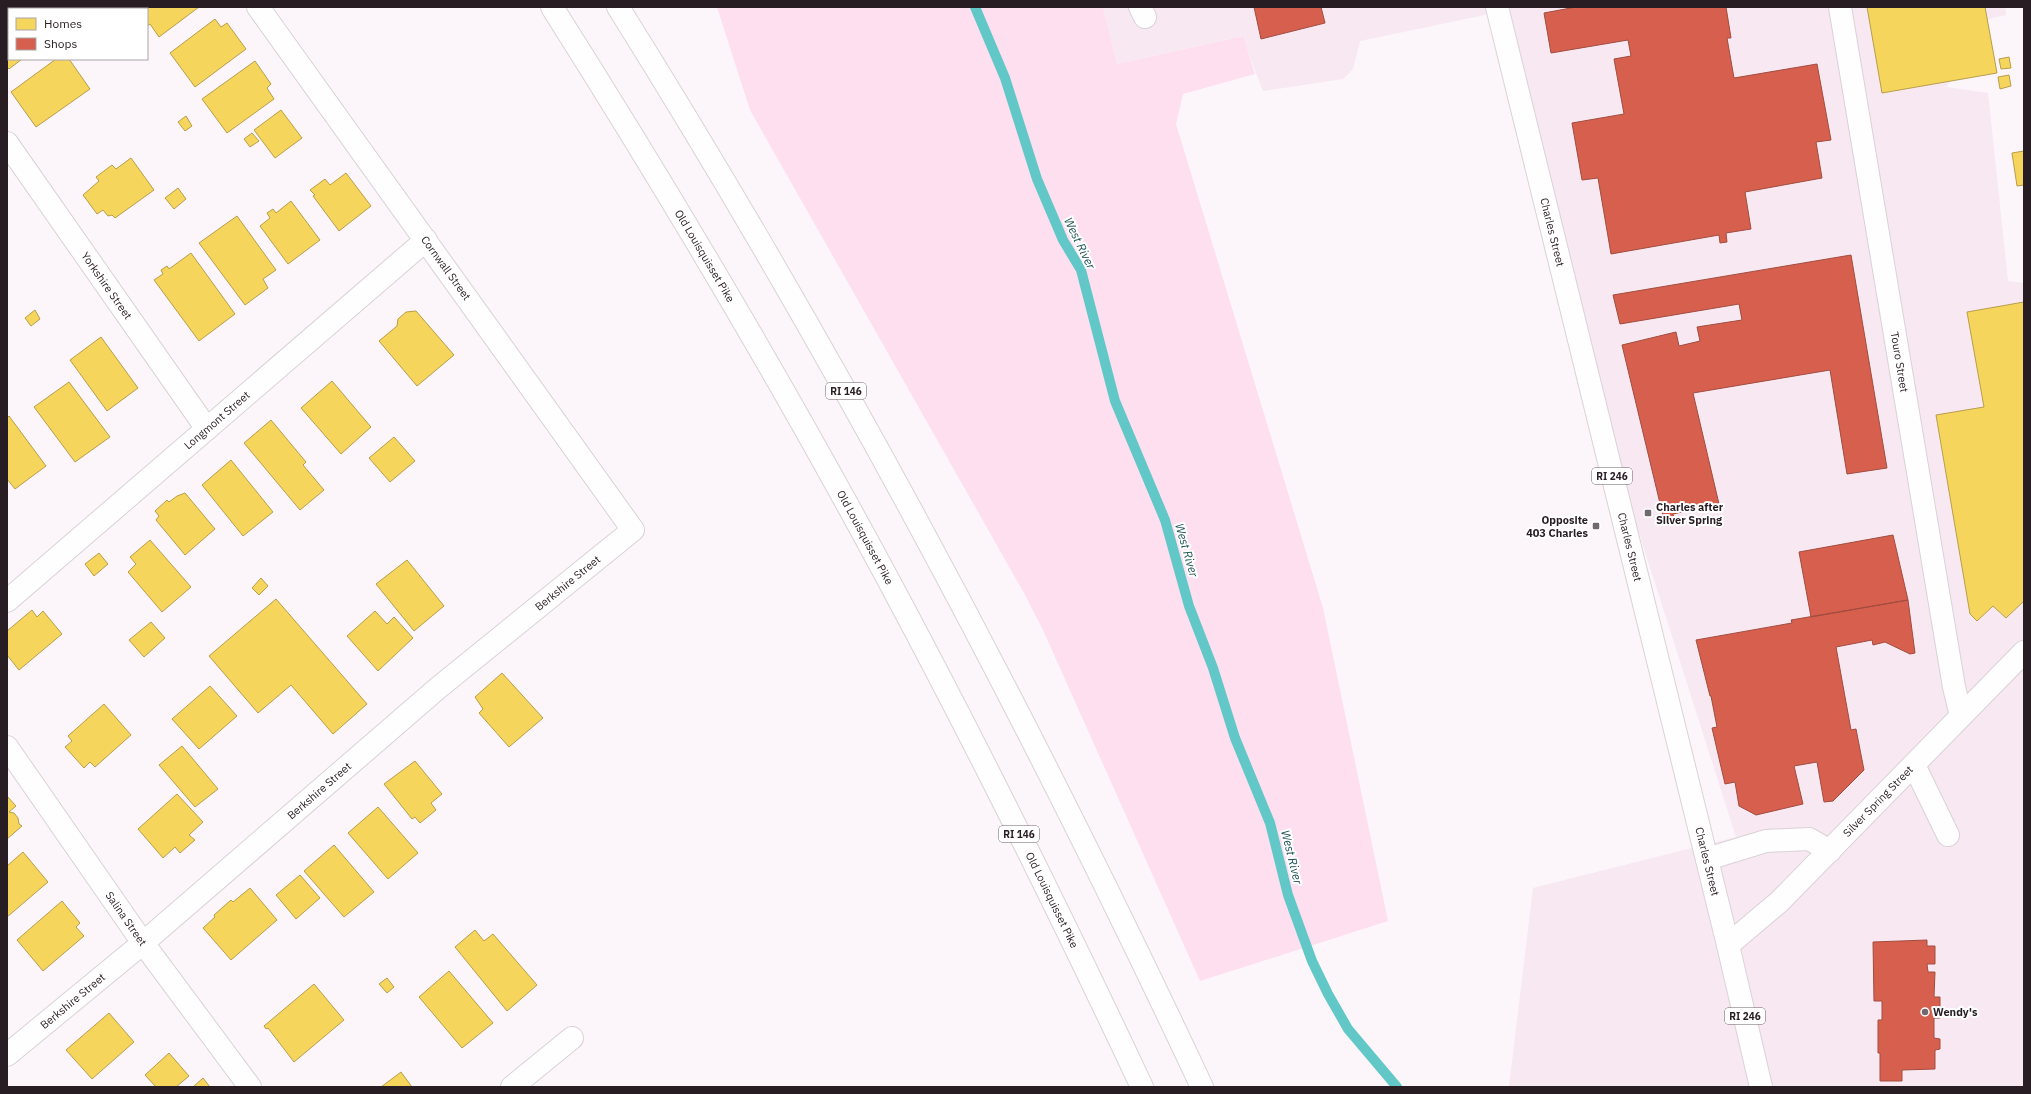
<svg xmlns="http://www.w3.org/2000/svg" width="2031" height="1094" font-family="'IBM Plex Sans',sans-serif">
<rect width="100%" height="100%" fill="#fcf5f9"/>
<path fill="#f7e8f1" d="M1103 7H2005L2006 15 1966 24V61L1946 87 1988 93 2008 281 2024 283V1087H1509L1533 888 1736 837 1582 354 1499 12 1360 41 1353 69 1343 79 1263 91 1242 36 1117 64Z"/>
<path fill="#fddff0" d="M717 7H1103L1117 64 1243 36 1255 74 1183 94 1176 124 1323 608 1388 921 1200 981 1043 630 1024 593 750 110Z"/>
<path fill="#f6d55c" stroke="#b89e4b" d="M99 7H112L113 9H97Z
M135 7H199L159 37 150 24 147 26V9H133Z
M1867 7H1985L1997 73 1882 93Z
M215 19 221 27 227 23 246 49 195 87 170 53Z
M9 20V59H22L9 69 7 67V21Z
M2009 57 2011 68 2001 69 1999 59Z
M56 59H69L90 89 36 127 11 92Z
M255 61 271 84 267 88 274 99 227 133 202 99Z
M2009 75 2011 86 2000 89 1998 77Z
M281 110 302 138 275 158 254 130Z
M186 116 192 126 185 131 178 122Z
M252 133 259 141 250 147 244 139Z
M2024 151V185L2017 186 2012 153Z
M131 158 154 190 115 218 112 215 108 216 103 210 97 214 83 195 99 181 96 177 112 165 116 169Z
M346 173 371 206 339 231 313 196 315 195 310 190 325 179 330 185Z
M178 188 186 199 174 209 165 198Z
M291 201 320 240 288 264 260 226 270 218 267 213 273 209 276 213Z
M237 216 276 270 263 279 268 288 245 305 199 243Z
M191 253 235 314 199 341 154 280 163 274 161 270 167 266 169 269Z
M2024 302V601L2006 618 1993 606 1977 621 1970 614 1936 415 1984 407 1967 312Z
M35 310 40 319 31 326 25 318Z
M416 311 454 355 417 386 379 341 397 326 398 319 406 312Z
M101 337 138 388 107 411 70 360Z
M332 381 371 427 341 454 301 408Z
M69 382 110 437 75 462 34 407Z
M9 416 46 466 15 489 7 479V418Z
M271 420 306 462 303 465 324 490 300 510 244 443Z
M394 437 415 461 390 482 369 458Z
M231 460 273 512 243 536 202 485Z
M185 493 215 529 185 555 156 520 159 516 155 511 167 500 169 502 177 496Z
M150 540 191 587 162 612 128 572 136 564 130 557Z
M99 553 108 564 94 576 85 564Z
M407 560 444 606 414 631 376 584Z
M261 578 268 586 259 595 252 588Z
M276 599 367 704 333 734 291 685 258 713 209 656Z
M32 610 37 617 43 611 62 634 19 670 7 655V631Z
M375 611 387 624 394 617 413 638 378 671 347 636Z
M151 622 165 638 144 657 129 640Z
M502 673 543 718 509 747 479 713 483 709 475 697Z
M210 686 237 716 199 749 172 719Z
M104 704 131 735 95 767 90 762 84 768 65 747 72 741 68 736Z
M182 746 218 789 195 807 159 765Z
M415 761 442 794 431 803 436 810 420 823 415 817 412 819 384 784Z
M177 794 203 822 189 835 195 840 180 853 175 847 163 858 138 829Z
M7 796 16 806 9 812 14 813 18 818 19 824 22 826 7 839Z
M378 807 418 853 388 879 348 833Z
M334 845 374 892 344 917 304 871Z
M23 852 48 882 7 917V866Z
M300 875 320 898 296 919 276 895Z
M250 888 277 920 231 960 203 928 215 917 214 915 231 900 233 902Z
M62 901 80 923 76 927 84 936 43 971 17 940Z
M475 930 484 941 493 934 537 985 507 1011 455 947Z
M449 971 493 1023 462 1048 419 997Z
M387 978 394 987 387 993 379 984Z
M314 984 344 1020 294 1062 268 1028 266 1029 264 1026Z
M109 1013 134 1042 92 1079 66 1050Z
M169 1053 189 1076 176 1087H156L145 1075Z
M401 1072 412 1087H381Z
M203 1078 210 1087H193Z"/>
<path fill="#d6604d" stroke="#a24c40" d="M1254 7H1321L1325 23 1261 39Z
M1576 7H1726L1731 38H1727L1734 78 1817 64 1831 140 1816 142 1822 178 1745 192 1751 229 1726 233 1727 242 1720 243 1719 235 1611 254 1598 178 1582 180 1572 123 1624 114 1614 59 1631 56 1628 40 1551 53 1544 13Z
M1851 255 1887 468 1847 474 1830 370 1693 393 1719 504 1673 514 1674 518 1664 520 1622 345 1676 332 1679 346 1700 341 1697 327 1742 320 1739 304 1620 324 1613 295Z
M1893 535 1908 600 1811 617 1799 552Z
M1908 600 1915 653 1910 654 1885 642 1873 645 1872 640 1836 647 1851 730 1856 729 1864 770 1833 801 1824 802 1817 762 1794 766 1803 804 1756 815 1739 806 1735 782 1725 784 1712 728 1717 727 1711 696H1710L1696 640 1792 623 1791 620Z
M1927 940V946H1935V964H1927L1928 972H1935L1934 997H1940V1018H1934V1038L1940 1039V1049L1935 1050V1069L1902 1070V1081H1880V1053H1878V1020H1882V1001H1874L1873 942Z"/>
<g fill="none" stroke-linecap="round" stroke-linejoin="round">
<path stroke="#61c8c7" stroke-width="10" d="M975 7 1005 78 1037 179 1063 240 1081 270 1115 401 1165 520 1189 606 1213 668 1235 738 1270 823 1288 895 1312 961 1328 994 1348 1029 1397 1087"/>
<defs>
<g id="minor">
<path d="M1140 7 1145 17"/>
<path id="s1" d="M1840 7 1954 687 1961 716"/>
<path id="s2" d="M7 143 207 429"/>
<path id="s3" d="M7 601 426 240"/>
<path id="s4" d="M7 747 143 943 250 1087"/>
<path d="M1914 765 1948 835"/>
<path d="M1707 859 1766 841 1809 839 1830 851"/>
<path id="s5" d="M7 1055 143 943 438 688 633 530 258 7"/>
<path d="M512 1087 572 1038"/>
</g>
<g id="major">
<path id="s6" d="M1497 7 1728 945 1761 1087"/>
<path id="s7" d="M1728 945 1779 902 2024 652"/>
</g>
<g id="highway">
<path id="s8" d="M552 7C671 195 785 387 890 583 979 749 1062 917 1142 1087"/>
<path d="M618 7C836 355 1028 716 1202 1087"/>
</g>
</defs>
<use href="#minor" stroke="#dad2d6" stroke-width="24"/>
<use href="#major" stroke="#dad2d6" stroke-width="24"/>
<use href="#highway" stroke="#dad2d6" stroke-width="24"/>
<use href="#minor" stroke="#fffefe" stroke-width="22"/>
<use href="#major" stroke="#fffefe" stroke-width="22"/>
<use href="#highway" stroke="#fffefe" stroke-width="22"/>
</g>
<g fill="#72696e" stroke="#fff" stroke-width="1.5">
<rect x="1644" y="509" width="8" height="8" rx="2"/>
<rect x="1592" y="522" width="8" height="8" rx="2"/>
<circle cx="1925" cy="1012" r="4"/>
</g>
<g text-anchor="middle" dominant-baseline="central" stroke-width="4" stroke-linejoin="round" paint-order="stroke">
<g fill="#fff" stroke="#686165" stroke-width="1">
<rect x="826" y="383" width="40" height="16" rx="3"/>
<rect x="1592" y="468" width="40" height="16" rx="3"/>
<rect x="999" y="826" width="40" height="16" rx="3"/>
<rect x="1725" y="1008" width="40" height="16" rx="3"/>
</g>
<g font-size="10" font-weight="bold" fill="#271d23">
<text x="846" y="391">RI 146</text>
<text x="1612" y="476">RI 246</text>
<text x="1019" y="834">RI 146</text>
<text x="1745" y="1016">RI 246</text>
</g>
<g font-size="11" fill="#271d23" stroke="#fff">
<text stroke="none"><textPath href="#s6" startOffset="232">Charles Street</textPath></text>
<text stroke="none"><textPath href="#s8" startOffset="292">Old Louisquisset Pike</textPath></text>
<text transform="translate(446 268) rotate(54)">Cornwall Street</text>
<text stroke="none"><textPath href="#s2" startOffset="174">Yorkshire Street</textPath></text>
<text stroke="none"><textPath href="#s1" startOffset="360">Touro Street</textPath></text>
<text stroke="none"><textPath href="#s3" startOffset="277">Longmont Street</textPath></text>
<text stroke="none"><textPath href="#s8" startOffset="616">Old Louisquisset Pike</textPath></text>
<text stroke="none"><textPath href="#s6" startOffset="556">Charles Street</textPath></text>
<text stroke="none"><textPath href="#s5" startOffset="733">Berkshire Street</textPath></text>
<text stroke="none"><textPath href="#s5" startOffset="409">Berkshire Street</textPath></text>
<text stroke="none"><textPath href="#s7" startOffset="208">Silver Spring Street</textPath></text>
<text stroke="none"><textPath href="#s6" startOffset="880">Charles Street</textPath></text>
<text stroke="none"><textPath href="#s8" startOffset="1024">Old Louisquisset Pike</textPath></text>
<text stroke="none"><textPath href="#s4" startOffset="209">Salina Street</textPath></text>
<text stroke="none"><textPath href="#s5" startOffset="85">Berkshire Street</textPath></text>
</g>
<g font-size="11" font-weight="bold" fill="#271d23" stroke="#fff" text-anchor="start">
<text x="1656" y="507">Charles after<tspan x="1656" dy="13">Silver Spring</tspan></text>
<text x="1588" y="520" text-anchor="end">Opposite<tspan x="1588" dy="13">403 Charles</tspan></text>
<text x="1933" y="1012">Wendy's</text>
</g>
<g font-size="12" font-style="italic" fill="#185150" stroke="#fff">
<text transform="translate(1080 243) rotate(64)">West River</text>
<text transform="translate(1187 550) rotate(74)">West River</text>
<text transform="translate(1292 857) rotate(76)">West River</text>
</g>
</g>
<rect width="2031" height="1094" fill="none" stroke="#271d23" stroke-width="16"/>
<rect x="8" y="8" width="140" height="52" fill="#ffffff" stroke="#a9a5a7"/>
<rect x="16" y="18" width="20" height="12" fill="#f6d55c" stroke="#a9a5a7"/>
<text x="44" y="28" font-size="12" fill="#271d23">Homes</text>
<rect x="16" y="38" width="20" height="12" fill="#d6604d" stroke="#a9a5a7"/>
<text x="44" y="48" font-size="12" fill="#271d23">Shops</text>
</svg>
